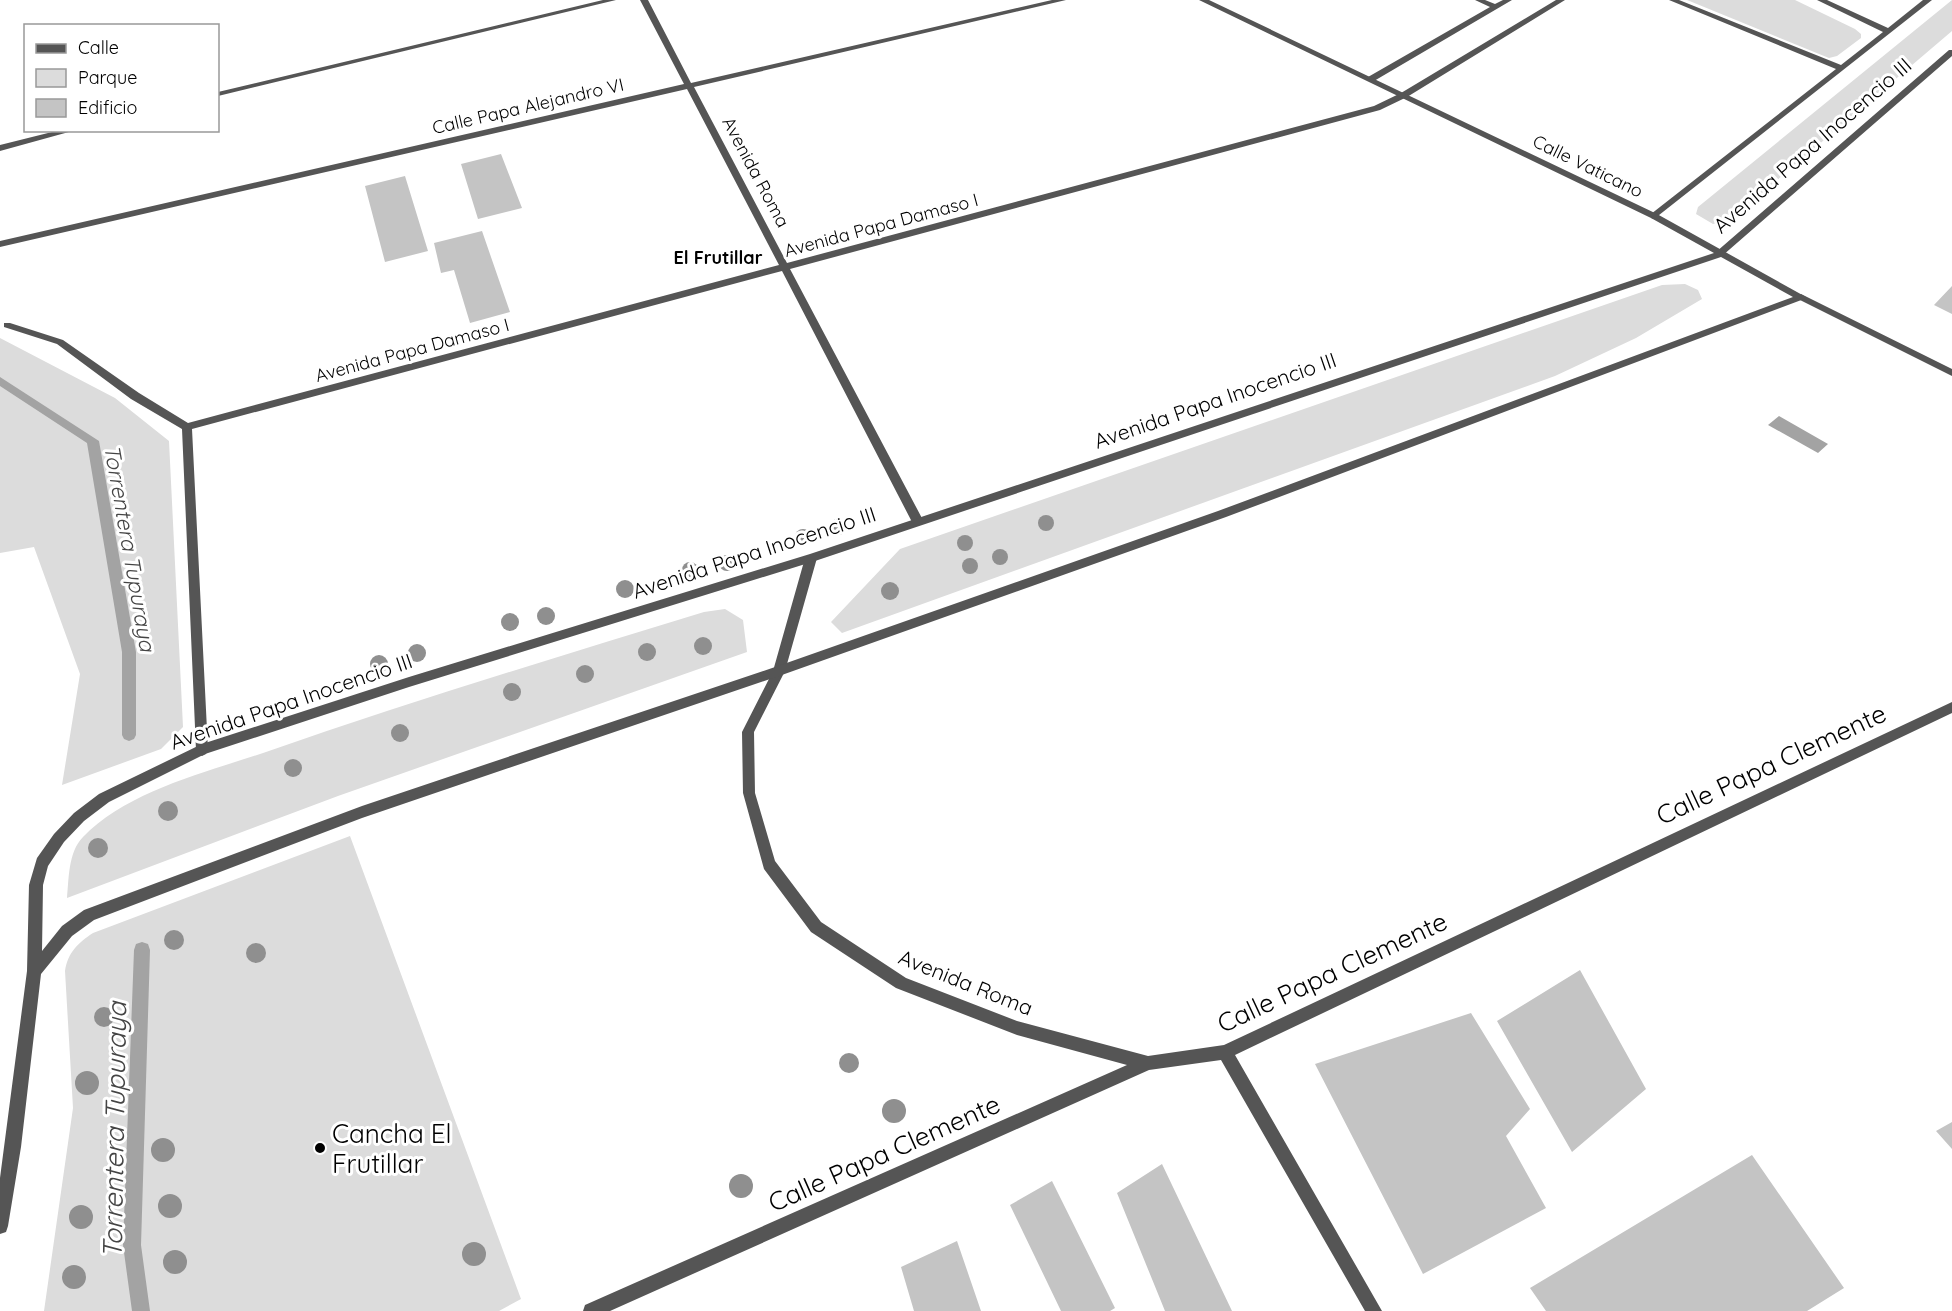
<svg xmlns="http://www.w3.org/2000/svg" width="1952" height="1311" font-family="Quicksand,sans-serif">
<rect width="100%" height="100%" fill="#fff"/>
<path fill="#dcdcdc" d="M1687 0H1795L1855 29 1861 34V38L1837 56 1829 58Z
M1952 0V31L1728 222 1713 224 1696 214 1698 207Z
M1685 284 1698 290 1702 299 1636 338 1555 376 842 633 831 622 900 549 1662 285Z
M0 338 115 398 169 441 183 727 161 749 62 785 80 674 34 547 0 553Z
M725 609 743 620 747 652 338 796 67 898C69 879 68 852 83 837 127 791 207 772 266 752 411 701 558 657 704 612Z
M350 836 521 1299 499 1311H44L73 1108 65 971C68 952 78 943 93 933Z"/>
<path fill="#a3a3a3" d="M1779 416 1828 444 1818 453 1768 425Z"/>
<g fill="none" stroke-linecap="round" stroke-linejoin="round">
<path fill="#a3a3a3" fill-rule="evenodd" d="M0 377 99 441 136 652V735L134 739 129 741 124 739 122 735V652L87 443 0 386Z
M142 942 148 944 150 950 141 1245 150 1311H132L123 1245 134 950 136 944Z"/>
</g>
<path fill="#c4c4c4" d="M501 154 522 208 478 219 461 164Z
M405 176 428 251 385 262 365 186Z
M482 231 510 312 470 323 454 270 441 273 434 243Z
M1952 286V314L1934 305Z
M1580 970 1646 1089 1572 1152 1497 1021Z
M1471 1013 1530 1109 1506 1136 1546 1208 1423 1274 1315 1064Z
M1952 1122V1149L1936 1131Z
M1752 1155 1844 1288 1807 1311H1546L1530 1288Z
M1162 1164 1232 1311H1165L1117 1193Z
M1052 1181 1115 1308 1110 1311H1061L1010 1205Z
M957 1241 981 1311H914L901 1267Z"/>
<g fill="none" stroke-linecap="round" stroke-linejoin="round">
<path fill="#555" fill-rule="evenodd" d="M603 0H616L218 96V92Z
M640 0H648L691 83 1052 0H1066L694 87 787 263 1374 106 1401 93 1556 0H1565L1407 97 1380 110 790 269 924 522 918 526 912 522 782 271 192 429 208 750 206 754 202 756 198 754 196 750 182 429 131 399 57 344 4 327V323H10L63 340 139 393 188 423 779 265 687 89 0 247V241L684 84Z
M1475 0H1485L1495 4 1503 0H1512L1374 81H1368V77L1490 7Z
M1669 0H1679L1841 65 1883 32 1817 0H1827L1888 28 1923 0H1932L1654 219 1651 218V214L1836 69Z
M1949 50H1952V56L1722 256H1716V252Z
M60 130H76L0 151V145Z
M1801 294 1952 369V376L1798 299 1796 297Z
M811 554 817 558 785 671 754 732 755 793 775 861 821 922 906 978 1017 1021 1148 1056 1224 1045 1952 702V713L1235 1055 1382 1311H1365L1221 1060 1149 1070 610 1311H583L585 1305 1127 1065 1017 1035 896 988 811 932 764 869 743 793 742 732 773 671 805 558Z"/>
<path fill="#555" fill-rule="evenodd" d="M1199 0H1209L1657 214 1806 297 1804 299 1226 517 779 676 362 818 94 920 72 936 41 974 21 1147 8 1226 6 1232 0 1234V1178L27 971 29 885 37 858 54 834 74 813 99 794 202 744 409 677 810 554 1714 253 1651 218ZM1721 257 1793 297 1218 511 778 666 362 806 84 910 62 926 42 951 43 885 48 866 64 842 84 821 109 802 205 754 409 687 815 561Z"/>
</g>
<g fill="#8f8f8f">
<circle cx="1046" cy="523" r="8"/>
<circle cx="838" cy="527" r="8"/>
<circle cx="803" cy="537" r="8"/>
<circle cx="965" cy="543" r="8"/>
<circle cx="1000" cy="557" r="8"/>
<circle cx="727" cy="563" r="8"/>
<circle cx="970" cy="566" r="8"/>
<circle cx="690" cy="570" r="8"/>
<circle cx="625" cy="589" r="9"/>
<circle cx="890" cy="591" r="9"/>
<circle cx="546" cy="616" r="9"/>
<circle cx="510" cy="622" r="9"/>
<circle cx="703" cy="646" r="9"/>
<circle cx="647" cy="652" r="9"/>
<circle cx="417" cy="653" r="9"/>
<circle cx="379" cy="664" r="9"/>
<circle cx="585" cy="674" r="9"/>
<circle cx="512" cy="692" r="9"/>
<circle cx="400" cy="733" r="9"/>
<circle cx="293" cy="768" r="9"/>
<circle cx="168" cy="811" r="10"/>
<circle cx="98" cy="848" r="10"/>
<circle cx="174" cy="940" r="10"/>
<circle cx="256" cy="953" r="10"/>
<circle cx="104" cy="1017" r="10"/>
<circle cx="849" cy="1063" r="10"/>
<circle cx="87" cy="1083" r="12"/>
<circle cx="894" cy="1111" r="12"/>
<circle cx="163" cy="1150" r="12"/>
<circle cx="741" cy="1186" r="12"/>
<circle cx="170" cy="1206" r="12"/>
<circle cx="81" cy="1217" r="12"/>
<circle cx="474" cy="1254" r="12"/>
<circle cx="175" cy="1262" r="12"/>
<circle cx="74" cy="1277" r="12"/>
</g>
<circle fill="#000" stroke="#fff" stroke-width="2" cx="320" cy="1148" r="6"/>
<g text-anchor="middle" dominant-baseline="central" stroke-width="6" stroke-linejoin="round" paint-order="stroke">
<g font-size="18" fill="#000" stroke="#fff">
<text transform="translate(528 106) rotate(-13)">Calle Papa Alejandro VI</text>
<text transform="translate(1588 166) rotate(26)">Calle Vaticano</text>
<text transform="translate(756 172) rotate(62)">Avenida Roma</text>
<text transform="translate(881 225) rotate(-15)">Avenida Papa Damaso I</text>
<text transform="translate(412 350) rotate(-15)">Avenida Papa Damaso I</text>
</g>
<g font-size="18" font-weight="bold" fill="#000" stroke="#fff">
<text x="718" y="257">El Frutillar</text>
</g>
<g font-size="21" fill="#000" stroke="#fff">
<text transform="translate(1812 145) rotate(-41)">Avenida Papa Inocencio III</text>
<text transform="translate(1215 400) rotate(-19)">Avenida Papa Inocencio III</text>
<text transform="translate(754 552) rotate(-18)">Avenida Papa Inocencio III</text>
<text transform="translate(291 701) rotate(-19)">Avenida Papa Inocencio III</text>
<text transform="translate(966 982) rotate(22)">Avenida Roma</text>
</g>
<g font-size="22" font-style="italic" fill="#444" stroke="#fff">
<text transform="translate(130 548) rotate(80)">Torrentera Tupuraya</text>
</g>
<g font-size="26" fill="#000" stroke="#fff">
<text transform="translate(1771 764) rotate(-25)">Calle Papa Clemente</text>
<text transform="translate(1332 972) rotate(-25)">Calle Papa Clemente</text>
<text transform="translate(884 1153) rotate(-24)">Calle Papa Clemente</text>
</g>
<g font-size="26" fill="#000" stroke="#fff" text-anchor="start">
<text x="332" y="1133">Cancha El<tspan x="332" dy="30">Frutillar</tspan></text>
</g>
<g font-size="27" font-style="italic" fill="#444" stroke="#fff">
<text transform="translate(114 1130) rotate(-89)">Torrentera Tupuraya</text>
</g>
</g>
<rect x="24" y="24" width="195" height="108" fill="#ffffff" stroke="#999999" stroke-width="1.5"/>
<rect x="36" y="44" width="30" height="9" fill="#555555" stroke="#999999" stroke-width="1.5"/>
<text x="78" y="54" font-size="18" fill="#000000">Calle</text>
<rect x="36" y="69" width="30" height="18" fill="#dcdcdc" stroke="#999999" stroke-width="1.5"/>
<text x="78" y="84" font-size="18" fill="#000000">Parque</text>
<rect x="36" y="99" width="30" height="18" fill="#c4c4c4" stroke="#999999" stroke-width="1.5"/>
<text x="78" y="114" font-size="18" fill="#000000">Edificio</text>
</svg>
